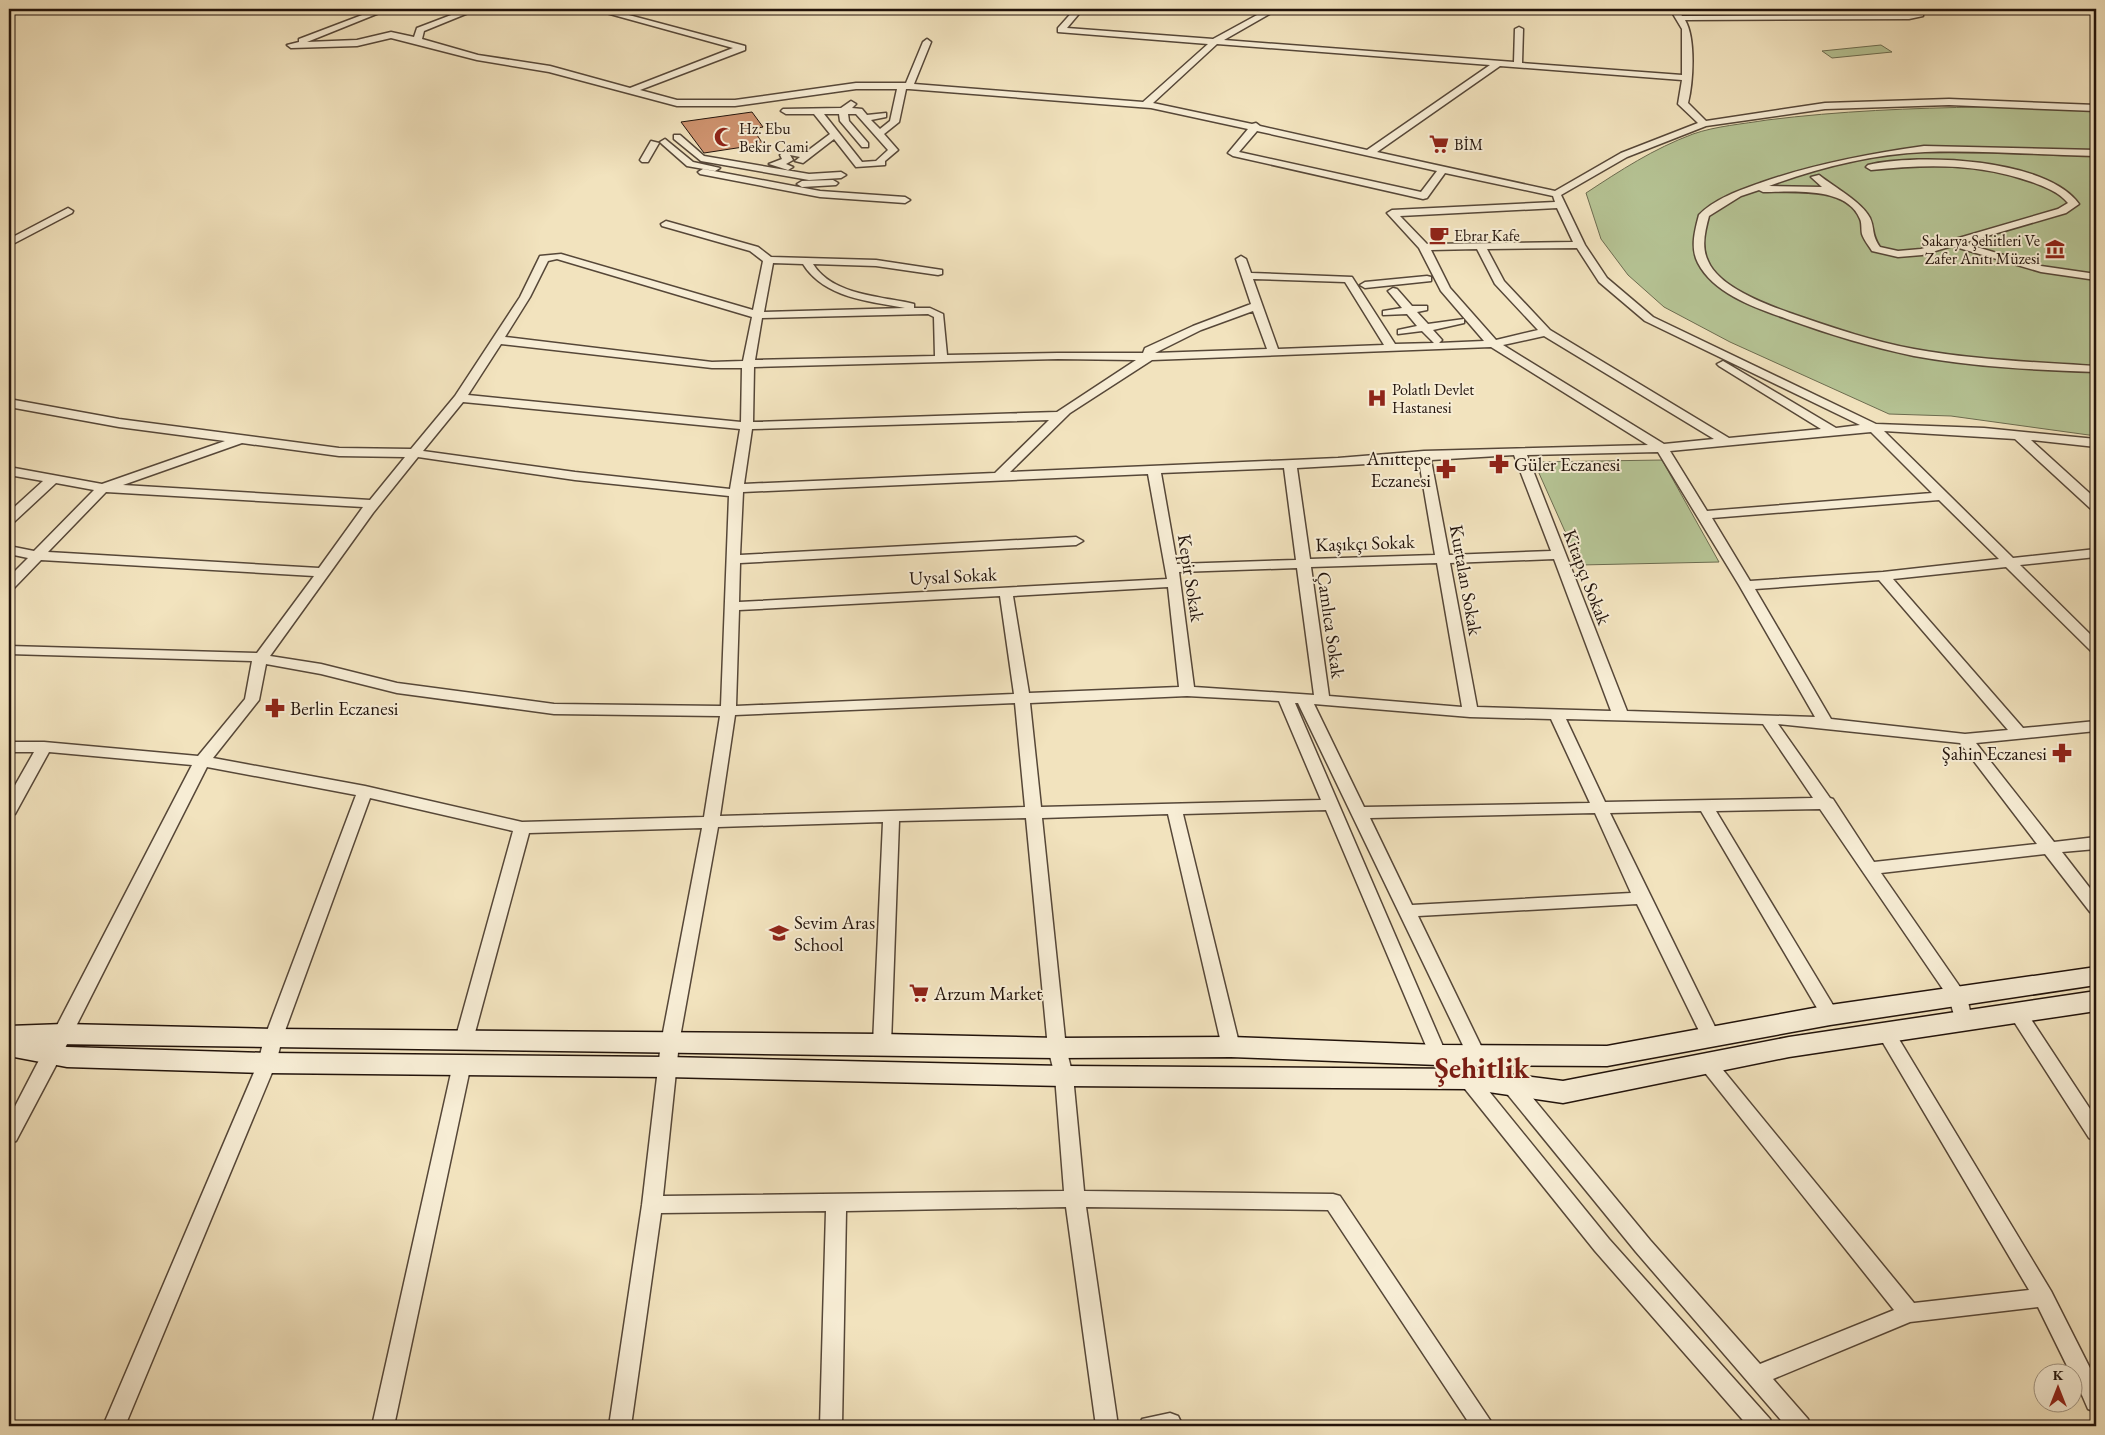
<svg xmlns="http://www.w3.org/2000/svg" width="2105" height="1435" font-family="'EB Garamond',serif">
<rect width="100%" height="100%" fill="#f2e3be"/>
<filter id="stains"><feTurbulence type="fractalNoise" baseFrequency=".004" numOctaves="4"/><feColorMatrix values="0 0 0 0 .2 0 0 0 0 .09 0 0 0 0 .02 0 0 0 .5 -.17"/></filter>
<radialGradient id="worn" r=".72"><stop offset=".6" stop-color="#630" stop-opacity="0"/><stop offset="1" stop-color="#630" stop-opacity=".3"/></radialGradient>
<path fill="#b6c495" stroke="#6c6c50" d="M1881 45 1892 52 1832 58 1822 51Z
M1984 107 2096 110V436L1951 416 1889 414 1730 342 1664 307 1628 275 1601 239 1586 193C1621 170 1653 149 1693 134 1716 126 1743 124 1767 120 1840 111 1911 108 1984 107Z
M1662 460 1719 562 1580 565 1534 462Z"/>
<path fill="#cf936f" stroke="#22130b" d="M752 112 763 127 753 129 763 144 704 153 681 122Z"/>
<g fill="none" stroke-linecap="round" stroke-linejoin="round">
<defs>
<path id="street" d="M378 9H389L307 42 357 40 391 32 414 37 417 28 467 9H478L424 31 422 39 478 55 550 66 630 88 733 48 599 11 601 9H611L610 10 745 46V50L640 90 677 100H735L856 83H906L923 42 927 39 931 42 914 84 1143 102 1208 44 1058 32V28L1075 9H1083L1067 28 1213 39 1268 9H1278L1224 40 1514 62 1515 29 1519 27 1523 29 1522 63 1682 75V29L1670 9H1678L1682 16 1909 15 1916 13 1915 9H1923V16L1909 19 1685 20C1696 38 1693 83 1688 103L1706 121 1825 103 1949 99 2096 105V111L1949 105 1825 109 1706 126 1627 157 1561 195 1585 245 1607 278 1653 317 1876 424 1984 428 2096 439V447L2031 440 2096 499V510L2091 509 2015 439 1884 431 2013 558 2096 549V557L2020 565 2096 640V652L2091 651 2006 567 1893 579 2023 728 2096 721V731L1976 743 2054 842 2096 837V849L2062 852 2096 896V914L2090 912 2045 854 1881 873 1967 997 1972 1020 1969 1025 1963 1027 1957 1025 1949 998 1820 809 1716 811 1839 1015 1836 1020 1830 1022 1824 1020 1701 811 1610 813 1720 1037 1717 1042 1711 1044 1705 1042 1702 1037 1637 904 1418 916 1483 1050 1518 1080 1650 1240 1760 1364 1894 1310 1702 1069 1699 1064 1702 1059 1708 1057 1714 1059 1914 1303 2029 1290 1876 1031 1879 1026 1885 1024 1891 1026 2051 1291 2096 1380V1412L2088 1409 2072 1372H2070L2038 1307 1910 1322 1773 1379 1808 1419 1811 1426H1786L1636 1252 1504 1090 1470 1060 1298 703H1295L1445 1051 1475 1074 1609 1239 1770 1419 1773 1426H1748L1595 1251 1461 1084 1432 1060 1326 810 1183 814 1240 1047 1237 1052 1231 1054 1225 1052 1222 1047 1168 814 1042 818 1066 1048 1073 1076 1084 1191 1333 1194 1340 1196 1494 1426H1471L1328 1210 1086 1207 1118 1426H1096L1066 1207 846 1211 842 1426H820L826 1211 661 1213 631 1426H609L642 1205 661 1043 702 828 529 833 473 1040 470 1045 464 1047 458 1045 455 1040 513 831 370 798 282 1039 276 1063 125 1426H103L258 1063 264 1039 356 795 207 767 62 1054 16 1141 9 1143V1118L192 765 49 752 15 814 9 815V796L34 752H9V742H44L198 756 245 699 252 661 9 654V646L257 653 314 576 41 560 14 588 9 589V577L28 558 9 554V546L34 551 94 490 56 483 14 522 9 523V512L43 481 9 475V467L102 484 225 441 119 427 9 407V399L119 419 339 448 411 449 455 396 520 297 540 256 561 254 753 310 763 261 750 251 662 226 661 224 666 221 758 247 771 257 876 260 942 270V274L938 275 876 266 813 264C833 296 882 296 914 304V308H930L943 314 947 355 1058 353H1143L1145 348 1193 326 1251 304 1236 259 1241 256 1246 259 1251 273 1352 277 1395 344 1434 343 1422 331 1398 334V330L1417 326 1407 314 1383 315V311L1402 308 1388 291 1393 288 1397 289 1412 306H1427V310L1417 312 1428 324 1464 319V323L1433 330 1442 340 1439 343 1484 341 1441 291 1419 248 1387 213 1392 210 1555 202 1553 196 1445 173 1427 198 1423 199 1233 156 1228 153 1248 129 1151 108 909 89H906L899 122 884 134 898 150 885 161V165L856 167 834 139 803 163 795 161 800 157 790 155 793 160 786 164 793 167 788 170 769 164 782 159 780 155 785 150 806 152 830 134 814 114H786L781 111 783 109 841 108 851 101 856 104 852 108 862 109 867 115 886 113V117L871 120 880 129 890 121 897 89H856L735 106H677L549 72 477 60 391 38 357 46 291 48 287 45 299 42V39ZM1217 44 1490 65 1367 150 1260 126 1256 123 1252 124 1153 103ZM1500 66 1682 80 1678 104 1698 123 1621 153 1555 191 1377 152ZM824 114H839L840 121 862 147H868V143L849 121 848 114H856L888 150 876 161 862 162ZM1257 131 1437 171 1421 192 1239 152ZM1557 208 1573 242 1427 244 1400 216ZM1577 248 1599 282 1645 321 1860 425 1836 428 1723 361 1717 364 1719 366 1821 429 1729 438 1550 330 1504 281 1487 249ZM1477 249 1495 284 1538 330 1496 340 1450 288 1431 250ZM557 259 752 317 743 361 712 362 505 337 530 297 548 261ZM773 263 803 264C824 298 869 301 905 308L764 312ZM1253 279 1345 282 1384 345 1278 349ZM1253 311 1267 349 1155 353 1201 330ZM928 314 934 317 935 356 755 360 762 318ZM1544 336 1714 439 1664 444 1503 345ZM501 344 712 368H742L741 422 468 395ZM1491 347 1648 445 1424 451 1338 458 1010 472 1070 413 1152 360ZM1058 359 1136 360 1057 412 753 422 754 367ZM463 402 740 429 730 489 575 472 423 451ZM1049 420 995 473 744 484 752 429ZM1871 432 1932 493 1707 511 1670 451ZM242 443 339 456 405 457 370 500 123 485ZM1658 452 1739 585 1815 717 1627 711 1527 455ZM1514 455 1551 551 1449 555 1431 460ZM418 457 575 480 729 496 721 706 554 704 397 683 321 664 270 656 373 513ZM1419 461 1435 555 1310 559 1297 468ZM1284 468 1296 560 1177 564 1161 473ZM1148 474 1167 579 739 602 740 563 1076 545 1083 541 1076 537 740 555 743 492ZM106 492 363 507 319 568 48 552ZM1939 500 1999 559 1883 572 1750 581 1712 518ZM1554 559 1611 711 1477 707 1450 563ZM1437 563 1462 707 1329 696 1311 567ZM1297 568 1314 695 1194 687 1179 572ZM1879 580 2008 730 1965 734 1831 719 1755 589ZM1168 587 1179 687 1029 693 1013 596ZM1000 596 1014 694 736 706 739 610ZM266 664 321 674 397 693 554 714 720 716 704 817 522 822 365 786 213 758 259 700ZM1187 696 1279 701 1321 800 1041 807 1030 703ZM1015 703 1025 807 720 816 735 715ZM1314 704 1470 717 1551 719 1590 803 1364 807ZM1566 719 1763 724 1813 798 1605 802ZM1778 724 1960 743 2037 844 1874 862 1833 799 1830 798ZM1595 813 1631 893 1412 905 1370 818ZM1026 818 1048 1048 1055 1076 1064 1191 663 1196 679 1043 718 827 883 822 873 1044 876 1049 882 1051 888 1049 891 1044 899 821Z
M674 135H680L704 156 809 174 841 172 846 175 841 178 809 180 701 161 674 139Z
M665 139 693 162 720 168 715 171 687 166 662 144 660 142Z
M651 141 659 143 648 162H642L640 160Z
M1924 146 2096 150V156C2039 155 1982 150 1925 152 1872 154 1818 168 1769 186L1822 187 1811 177 1819 175C1834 187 1862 202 1870 218 1875 229 1871 234 1880 247L1898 251 1921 249 2058 209 2068 203C2059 192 2045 187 2032 182 1978 163 1927 164 1871 170L1866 167 1868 165C1917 153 2047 158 2079 204L2066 213 1963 243 2041 266 2096 274V280L2041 272 1952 246 1922 255 1898 257 1872 251C1869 246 1864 240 1862 234 1861 229 1862 223 1860 219 1847 186 1791 192 1763 192L1759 190 1741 196 1709 216C1705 231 1701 247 1708 261 1719 287 1765 304 1790 313 1831 327 1871 341 1914 349 1974 360 2035 362 2096 366V372C2036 370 1974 367 1914 356 1871 347 1828 334 1787 319 1756 308 1714 294 1698 263 1690 248 1695 230 1699 215 1714 199 1740 190 1760 183 1814 164 1867 154 1924 146Z
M703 169 820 191 905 197 910 200 905 203 820 197 700 174 698 172Z
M833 180 838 183 836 185 802 187 797 184 802 181Z
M68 208 73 211 72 213 9 246V239Z
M1427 276 1431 277V281L1365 288 1360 285 1365 282Z
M2017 1005 2023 1007 2096 1118V1141L2089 1138 2011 1017 2008 1012 2011 1007Z
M462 1057 468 1059 471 1064 394 1426H372L453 1064 456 1059Z
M1170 1413 1178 1416 1183 1426H1139L1142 1419Z"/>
<path id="secondary" d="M2096 967V985L1830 1025 1607 1066 1438 1065 1231 1057 1057 1058 54 1044 67 1047 267 1053 667 1057 1064 1066 1468 1069 1563 1081 1789 1037 2096 991V1011L1789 1057 1563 1103 1468 1089 1064 1086 667 1077 267 1073 67 1067 9 1056V1026L64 1024 273 1029 882 1034 1057 1038 1231 1037 1438 1045 1607 1046 1830 1005Z"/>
</defs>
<use href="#street" stroke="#564738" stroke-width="3"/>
<use href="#secondary" stroke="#22130b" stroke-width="3"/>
<use href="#street" fill="#f7edd5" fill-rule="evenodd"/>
<use href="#secondary" fill="#f7edd5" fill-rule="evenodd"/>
</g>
<defs>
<symbol id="mosque-bare" viewBox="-9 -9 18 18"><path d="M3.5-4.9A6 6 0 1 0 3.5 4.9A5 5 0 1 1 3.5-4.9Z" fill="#8f2418" stroke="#f7edd5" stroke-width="2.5" paint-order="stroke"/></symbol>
<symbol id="supermarket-bare" viewBox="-9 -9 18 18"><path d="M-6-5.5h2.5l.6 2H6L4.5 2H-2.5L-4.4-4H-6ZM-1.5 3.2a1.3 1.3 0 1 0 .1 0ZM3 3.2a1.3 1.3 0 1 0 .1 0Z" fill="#8f2418" stroke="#f7edd5" stroke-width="2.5" paint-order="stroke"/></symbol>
<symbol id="cafe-bare" viewBox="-9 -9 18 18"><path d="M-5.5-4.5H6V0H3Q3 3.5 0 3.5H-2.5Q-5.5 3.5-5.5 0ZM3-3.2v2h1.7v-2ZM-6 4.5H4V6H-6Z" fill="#8f2418" stroke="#f7edd5" stroke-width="2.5" paint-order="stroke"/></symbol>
<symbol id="museum-bare" viewBox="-9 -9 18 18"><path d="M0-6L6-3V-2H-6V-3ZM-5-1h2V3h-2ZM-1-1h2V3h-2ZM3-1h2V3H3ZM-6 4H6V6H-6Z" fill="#8f2418" stroke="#f7edd5" stroke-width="2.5" paint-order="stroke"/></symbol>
<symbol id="hospital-bare" viewBox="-9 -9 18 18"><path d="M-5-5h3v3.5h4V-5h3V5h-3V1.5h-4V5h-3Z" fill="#8f2418" stroke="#f7edd5" stroke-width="2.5" paint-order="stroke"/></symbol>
<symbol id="pharmacy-bare" viewBox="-9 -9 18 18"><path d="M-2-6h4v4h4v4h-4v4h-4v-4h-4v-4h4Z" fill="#8f2418" stroke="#f7edd5" stroke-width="2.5" paint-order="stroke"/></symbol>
<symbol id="school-bare" viewBox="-9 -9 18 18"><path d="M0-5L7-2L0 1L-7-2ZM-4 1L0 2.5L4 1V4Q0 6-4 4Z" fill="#8f2418" stroke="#f7edd5" stroke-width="2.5" paint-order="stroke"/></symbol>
</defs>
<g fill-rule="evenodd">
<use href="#mosque-bare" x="710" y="123" width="28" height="28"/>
<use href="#supermarket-bare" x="1425" y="130" width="28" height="28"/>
<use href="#cafe-bare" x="1425" y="221" width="28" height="28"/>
<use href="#museum-bare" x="2041" y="235" width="28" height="28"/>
<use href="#hospital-bare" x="1363" y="384" width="28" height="28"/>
<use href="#pharmacy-bare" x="1485" y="450" width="28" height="28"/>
<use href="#pharmacy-bare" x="1432" y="455" width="28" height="28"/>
<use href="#pharmacy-bare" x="261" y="694" width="28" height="28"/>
<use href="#pharmacy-bare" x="2048" y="739" width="28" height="28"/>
<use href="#school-bare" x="765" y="919" width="28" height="28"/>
<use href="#supermarket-bare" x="905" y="979" width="28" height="28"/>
</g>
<g text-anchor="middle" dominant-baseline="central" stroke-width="4" stroke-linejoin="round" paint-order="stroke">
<g font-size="16" fill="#22130b" stroke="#f7edd5" text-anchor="start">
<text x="739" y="128">Hz. Ebu<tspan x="739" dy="18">Bekir Cami</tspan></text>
<text x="1454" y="144">BİM</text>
<text x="1454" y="235">Ebrar Kafe</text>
<text x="2040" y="240" text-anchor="end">Sakarya Şehitleri Ve<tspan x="2040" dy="18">Zafer Anıtı Müzesi</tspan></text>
<text x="1392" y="389">Polatlı Devlet<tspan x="1392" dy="18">Hastanesi</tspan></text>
</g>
<g font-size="19" fill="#22130b" stroke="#f7edd5" text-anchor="start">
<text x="1431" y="458" text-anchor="end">Anıttepe<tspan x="1431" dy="22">Eczanesi</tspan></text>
<text x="1514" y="464">Güler Eczanesi</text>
<text x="290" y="708">Berlin Eczanesi</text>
<text x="2047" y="753" text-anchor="end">Şahin Eczanesi</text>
<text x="794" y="922">Sevim Aras<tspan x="794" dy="22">School</tspan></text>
<text x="934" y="993">Arzum Market</text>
</g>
<g font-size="19" fill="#22130b" stroke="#f7edd5">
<text transform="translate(1365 543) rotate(-2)">Kaşıkçı Sokak</text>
<text transform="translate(953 576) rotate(-3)">Uysal Sokak</text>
<text transform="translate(1587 577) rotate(69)">Kitapçı Sokak</text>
<text transform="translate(1191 578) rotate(81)">Kepir Sokak</text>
<text transform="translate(1466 580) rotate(80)">Kurtalan Sokak</text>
<text transform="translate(1331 625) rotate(82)">Çamlıca Sokak</text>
</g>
<g font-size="29" font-weight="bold" fill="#7a1f14" stroke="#f7edd5">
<text x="1482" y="1068">Şehitlik</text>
</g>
</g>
<rect width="2105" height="1435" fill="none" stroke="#f2e3be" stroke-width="30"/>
<rect x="10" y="10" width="2085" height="1415" fill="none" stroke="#22130b" stroke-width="2.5"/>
<rect x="15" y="15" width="2075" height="1405" fill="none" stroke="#22130b"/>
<g transform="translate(2058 1388)"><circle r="24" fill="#f7edd5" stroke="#a29684"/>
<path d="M0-4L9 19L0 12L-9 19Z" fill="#8f2418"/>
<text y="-8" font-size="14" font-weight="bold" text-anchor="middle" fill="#22130b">K</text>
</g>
<rect width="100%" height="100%" filter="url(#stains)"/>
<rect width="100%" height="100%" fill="url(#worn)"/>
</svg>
